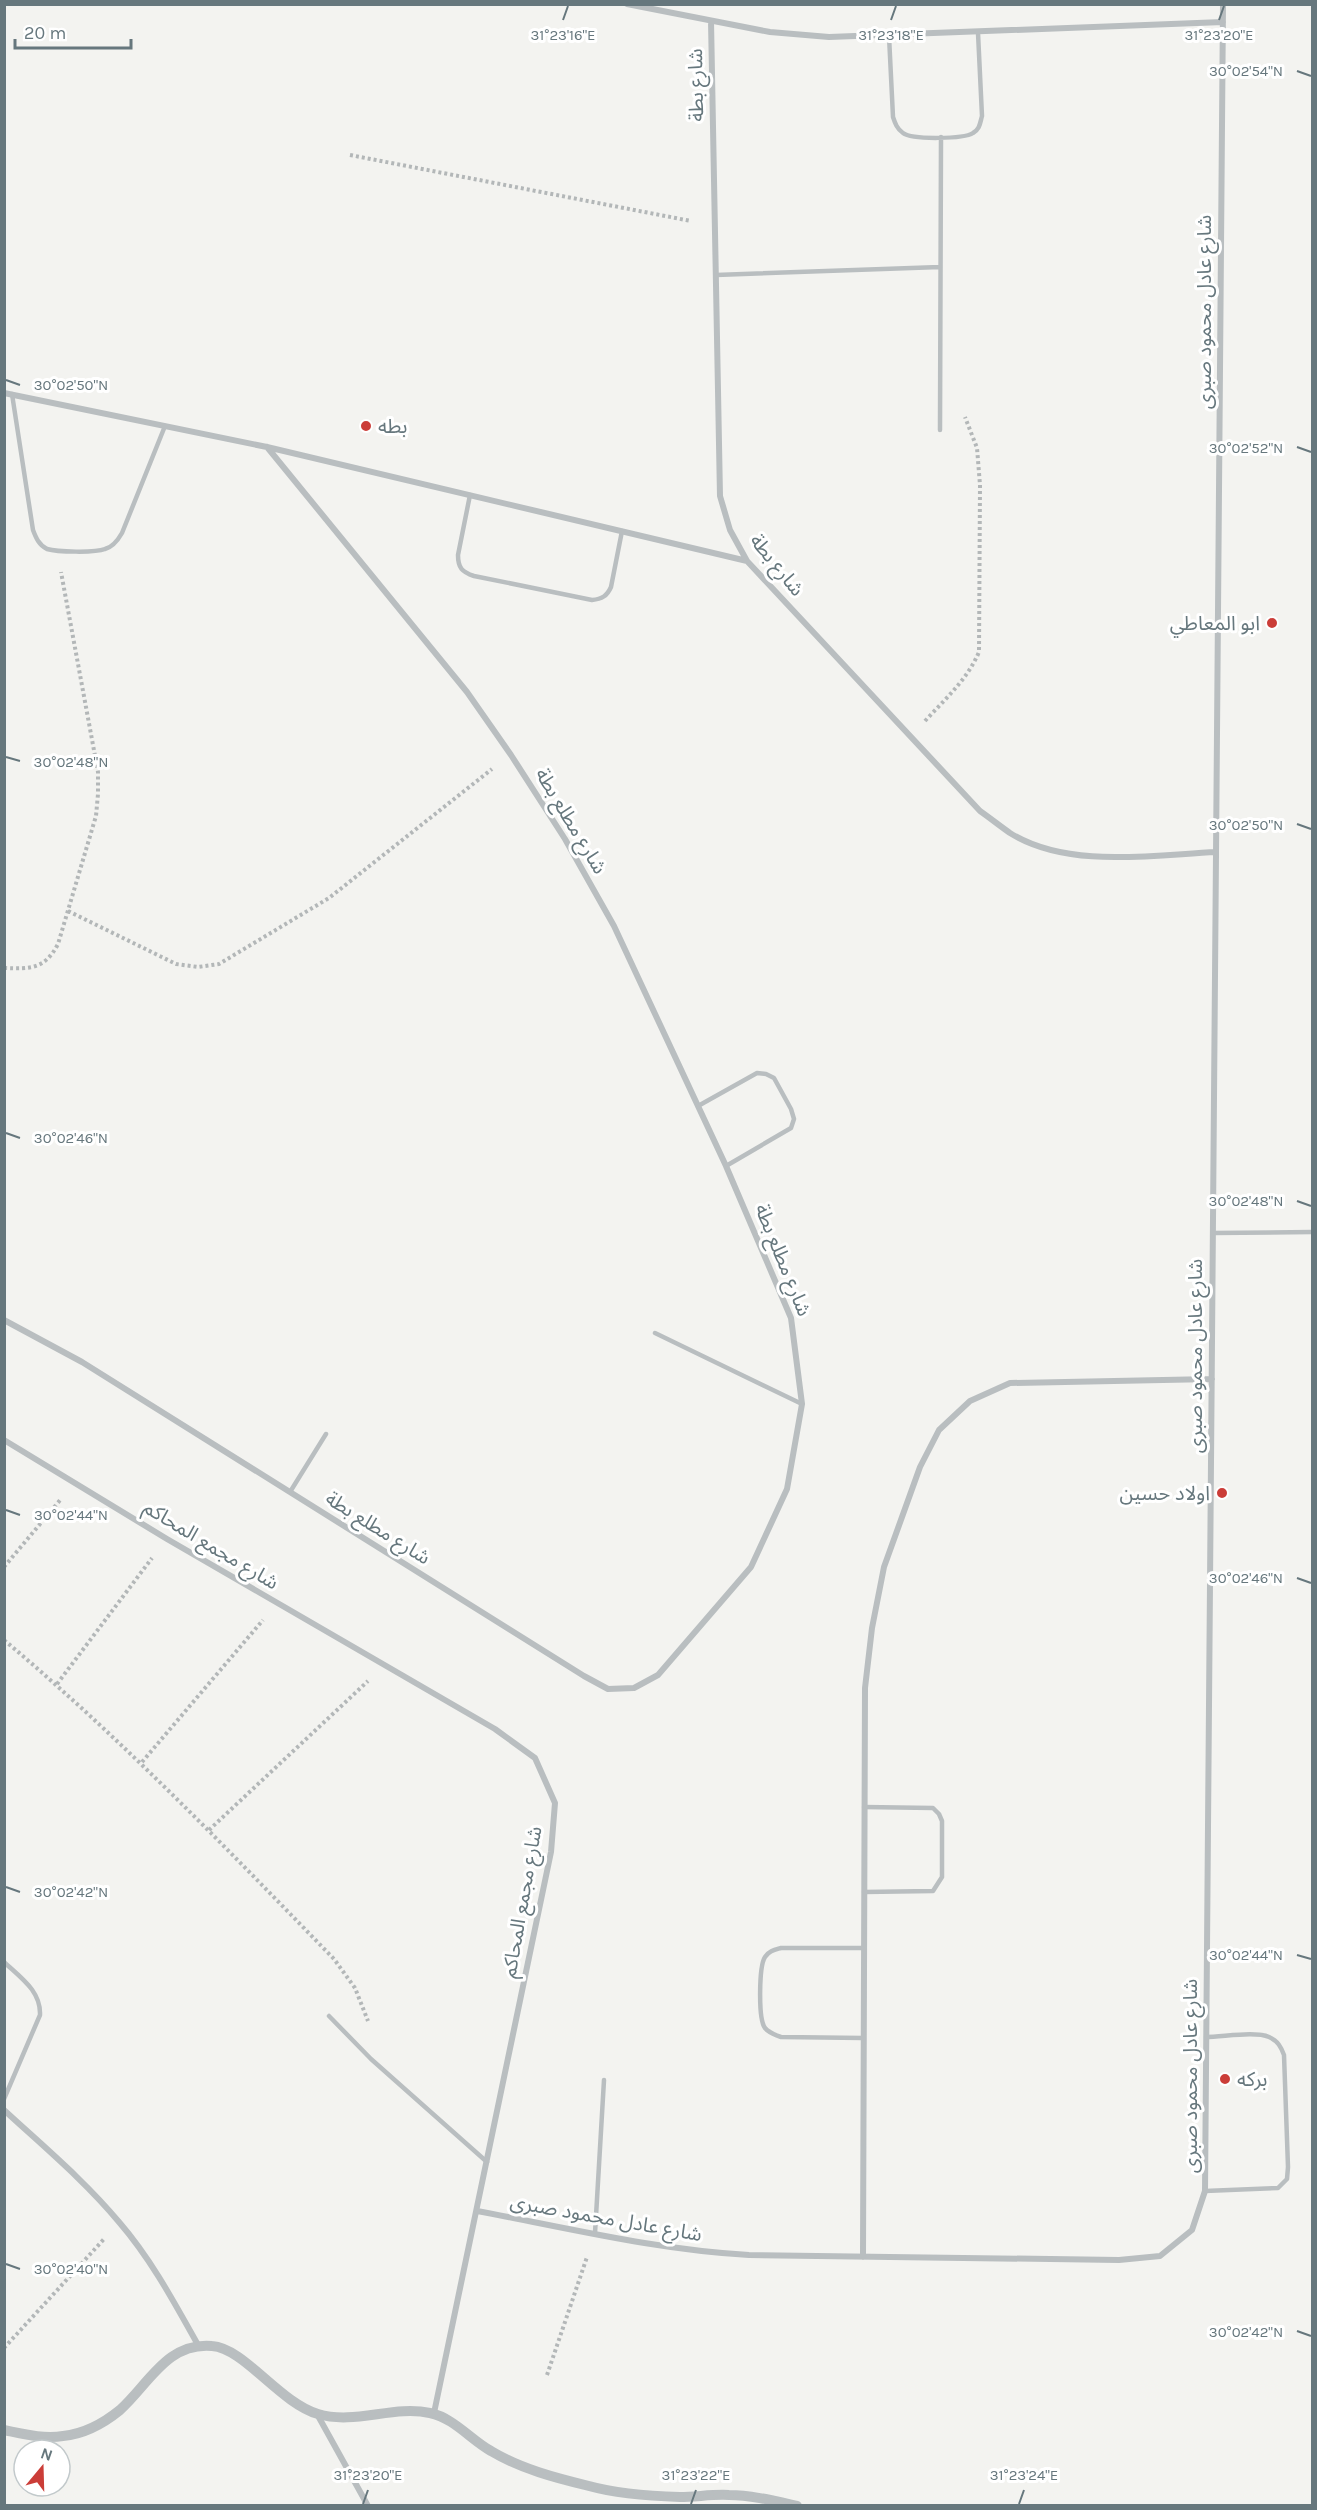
<svg xmlns="http://www.w3.org/2000/svg" width="1317" height="2510" font-family="Karla,'Noto Sans Arabic',sans-serif">
<rect width="100%" height="100%" fill="#f3f3f0"/>
<g fill="none" stroke-linecap="round" stroke-linejoin="round">
<path stroke="#b3b7b8" stroke-width="4" stroke-dasharray="3 3" stroke-linecap="butt" d="M350 155 691 221
M925 721C945 699 967 680 979 652L980 485 977 448 965 417
M68 911 176 964 198 967 219 964 329 898 492 769
M4 968C31 969 45 969 58 944L96 816 98 794V772L61 572
M4 1567 61 1499
M4 1640C122 1739 227 1849 334 1959L355 1988 368 2021
M57 1684 152 1558
M142 1762 263 1620
M209 1830 368 1681
M4 2348 105 2238
M547 2375 587 2257"/>
<path stroke="#b9bec0" stroke-width="4.5" d="M889 36 893 117C895 123 897 129 903 133 912 140 964 139 973 133 980 129 980 123 982 116L978 33
M716 275 940 267
M12 394 33 530C36 538 39 545 47 549 57 552 95 553 105 549 113 547 118 540 122 533L165 426
M940 430 941 137
M470 495 458 555C458 568 462 572 474 576L592 600C602 599 607 596 611 587L622 531
M698 1106 757 1073 766 1074 774 1078 791 1109 794 1119 791 1128 726 1166
M1213 1233 1312 1232
M655 1333 802 1404
M290 1492 326 1434
M864 1807 933 1808 939 1814 942 1821V1877L933 1891 864 1892
M4 1962C21 1978 41 1991 40 2015L4 2099
M329 2016 371 2059 487 2162
M863 2038 781 2037C775 2035 769 2033 765 2028 758 2019 759 1966 765 1957 769 1951 774 1950 781 1948H863
M1205 2191 1278 2188 1287 2179 1288 2167 1284 2055C1281 2047 1278 2041 1269 2037 1255 2031 1223 2037 1206 2037
M595 2233 604 2080"/>
<path stroke="#b9bec0" stroke-width="6" d="M627 4 770 32 829 37 1223 22
M711 21 720 496 730 530 747 561 980 811C990 818 1000 826 1010 833 1068 869 1151 855 1216 852
M4 393 267 447 747 561
M4 1320 82 1362 584 1676 608 1689 634 1688 658 1675 751 1567 787 1489 802 1404 791 1318 726 1166 614 926 565 839 511 755 467 692 267 447
M4 1440 167 1539 495 1729 535 1758 555 1803 551 1852 434 2413
M4 2110C43 2146 85 2181 119 2222 151 2259 174 2302 198 2345
M477 2211C568 2228 657 2250 749 2255L1119 2260 1160 2256 1192 2230 1205 2191 1223 4
M863 2257 865 1688 872 1628 884 1567 920 1467 939 1430 970 1401 1010 1383 1212 1379
M317 2414 368 2506"/>
<path stroke="#b9bec0" stroke-width="10" d="M4 2430C24 2434 43 2439 63 2436 84 2434 104 2423 120 2410 149 2384 167 2342 212 2346 244 2348 280 2403 318 2414 355 2425 393 2405 430 2413 454 2418 471 2440 491 2451 521 2469 556 2478 589 2486 618 2494 650 2496 680 2497 696 2497 713 2494 729 2495 751 2495 775 2501 797 2506"/>
</g>
<path fill="none" stroke="#66777d" stroke-width="2" d="M563 20 568 6M891 20 896 6M1219 20 1224 6M1297 71 1311 76M6 380 20 385M1297 447 1311 452M6 757 20 761M1297 824 1311 829M6 1133 20 1138M1297 1201 1311 1206M6 1510 20 1515M1297 1578 1311 1583M6 1887 20 1892M1297 1955 1311 1959M6 2264 20 2269M1297 2331 1311 2336M363 2504 368 2490M691 2504 696 2490M1019 2504 1024 2490"/>
<g fill="#cb3d38" stroke="#fff" stroke-width="2">
<circle cx="366" cy="426" r="6"/>
<circle cx="1272" cy="623" r="6"/>
<circle cx="1222" cy="1493" r="6"/>
<circle cx="1225" cy="2079" r="6"/>
</g>
<g text-anchor="middle" dominant-baseline="central" stroke-width="6" stroke-linejoin="round" paint-order="stroke">
<g font-size="20" fill="#66777d" stroke="#fff">
<text transform="translate(696 85) rotate(-91)">شارع بطة</text>
<text transform="translate(1204 312) rotate(-90)">شارع عادل محمود صبرى</text>
<text transform="translate(777 565) rotate(51)">شارع بطة</text>
<text transform="translate(571 821) rotate(59)">شارع مطلع بطة</text>
<text transform="translate(783 1260) rotate(68)">شارع مطلع بطة</text>
<text transform="translate(1195 1356) rotate(-90)">شارع عادل محمود صبرى</text>
<text transform="translate(378 1528) rotate(32)">شارع مطلع بطة</text>
<text transform="translate(211 1545) rotate(31)">شارع مجمع المحاكم</text>
<text transform="translate(522 1902) rotate(-80)">شارع مجمع المحاكم</text>
<text transform="translate(1190 2076) rotate(-90)">شارع عادل محمود صبرى</text>
<text transform="translate(606 2218) rotate(10)">شارع عادل محمود صبرى</text>
</g>
<g font-size="20" fill="#66777d" stroke="#fff" text-anchor="start">
<text x="378" y="426">بطه</text>
<text x="1260" y="623" text-anchor="end">ابو المعاطي</text>
<text x="1210" y="1493" text-anchor="end">اولاد حسين</text>
<text x="1237" y="2079">بركه</text>
</g>
</g>
<g font-size="15" text-anchor="middle" fill="#66777d" stroke="#fff" stroke-width="6" stroke-linejoin="round" paint-order="stroke">
<text x="563" y="40">31°23'16"E</text>
<text x="891" y="40">31°23'18"E</text>
<text x="1219" y="40">31°23'20"E</text>
<text x="1246" y="76">30°02'54"N</text>
<text x="71" y="390">30°02'50"N</text>
<text x="1246" y="453">30°02'52"N</text>
<text x="71" y="767">30°02'48"N</text>
<text x="1246" y="830">30°02'50"N</text>
<text x="71" y="1143">30°02'46"N</text>
<text x="1246" y="1206">30°02'48"N</text>
<text x="71" y="1520">30°02'44"N</text>
<text x="1246" y="1583">30°02'46"N</text>
<text x="71" y="1897">30°02'42"N</text>
<text x="1246" y="1960">30°02'44"N</text>
<text x="71" y="2274">30°02'40"N</text>
<text x="1246" y="2337">30°02'42"N</text>
<text x="368" y="2480">31°23'20"E</text>
<text x="696" y="2480">31°23'22"E</text>
<text x="1024" y="2480">31°23'24"E</text>
</g>
<rect width="1317" height="2510" fill="none" stroke="#66777d" stroke-width="12"/>
<g transform="translate(42 2468) rotate(19)"><circle r="28" fill="#ffffff" stroke="#c2c9cb" stroke-width="1.5"/>
<path d="M0-4.5L10 22L0 15L-10 22Z" fill="#cb3d38"/>
<text y="-9" font-size="16" font-weight="bold" text-anchor="middle" fill="#66777d">N</text>
</g>
<path d="M15 39v9h116v-9" fill="none" stroke="#66777d" stroke-width="3"/>
<text x="24" y="39" font-size="18" fill="#66777d" stroke="#ffffff" stroke-width="4.5" paint-order="stroke">20 m</text>
</svg>
